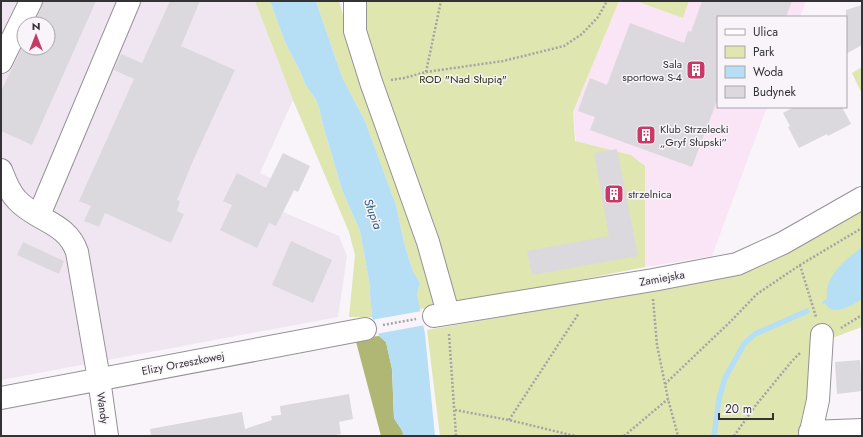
<svg xmlns="http://www.w3.org/2000/svg" width="863" height="437" font-family="Jost,sans-serif">
<rect width="100%" height="100%" fill="#f8f4f9"/>
<path fill="#efe6f2" fill-rule="evenodd" d="M1 1H255L293 100 260 173 294 190 283 212 339 236 347 256 338 317 1 380ZM24 24H48V48H24Z"/>
<path fill="#f9e5f5" d="M619 1H636L683 18 689 1H806L800 17H718V107H767L712 256 645 267V166L631 155 576 142 573 112Z"/>
<path fill="#dfe6af" d="M255 1H270L285 42 301 73 305 84 316 100 319 108 323 125 342 190 360 231 369 281 372 317H349L355 255 349 232 293 100Z
M316 1H339L351 44 442 307 419 309 417 294 420 283 413 271 405 246 396 205 365 121 342 77Z
M362 1H619L573 112 575 141 631 155 645 166V267L458 304 409 167 362 24Z
M636 1H689L683 18Z
M862 67V94L852 73Z
M862 208V327L824 341 825 412 802 414V436H440L427 330 697 282Z"/>
<path fill="#b0b774" d="M379 336 386 342 392 369 394 418 403 432V436H381L355 338Z"/>
<path fill="#b6dff6" d="M270 1H316L342 77 365 121 396 205 405 246 413 271 420 283 417 294 425 334 435 436H403C403 428 397 425 394 418L392 369 386 342 379 336 372 317 369 281 360 231 342 190 323 125 319 108 316 100 305 84 301 73 285 42Z
M862 247V299C852 305 833 318 825 303L822 304V302L827 299C824 275 846 260 862 247Z"/>
<path fill="#f8f4f9" d="M422 311 425 325 376 334 371 320Z"/>
<g fill="none" stroke-linecap="round" stroke-linejoin="round">
<path stroke="#b6dff6" stroke-width="5.5" d="M714 436 719 399 725 378 744 344 755 334 807 311"/>
</g>
<path fill="#dcd9de" d="M43 1H96L32 145 1 131V91L24 44V48H48V24H34L42 7Z
M170 1H200L181 46 235 70 192 163 177 200 180 201 177 211 184 214 171 243 105 213 99 227 84 221 91 206 79 201 134 79 114 70 121 54 142 63Z
M702 1H792L786 17H718V98L692 167 590 130 595 117 578 111 585 91 590 78 607 85 630 23 684 43 688 31 691 32Z
M862 5V45L846 54V10Z
M794 107H842L851 124 828 136 827 134 799 148 788 127 790 126 783 113Z
M617 149 638 256 532 275 527 251 609 236 594 153Z
M283 153 310 166 298 192 294 190 276 226 269 223 257 248 220 230 232 205 223 201 237 173 266 188Z
M291 241 332 260 313 303 272 285Z
M23 242 64 261 59 274 17 255Z
M860 360 862 391 837 394 835 362Z
M349 394 353 419 339 422 341 434 331 436H151L150 429 242 412 245 429 272 420 271 416 281 415 280 406Z"/>
<g fill="none" stroke-linecap="round" stroke-linejoin="round">
<defs>
<path id="minor" d="M355 1V31L371 82 428 242 448 313
M1 62 31 1
M1 170C5 180 9 192 17 200 36 221 67 222 77 252L99 379 107 436
M39 215 129 1
M434 316 653 280 737 264 783 243 862 198
M1 398 365 329
M810 432 862 430
M810 436 818 400 822 335"/>
</defs>
<use href="#minor" stroke="#959196" stroke-width="24"/>
<path stroke="#a6a3a7" stroke-width="2.5" stroke-dasharray="2 2" stroke-linecap="butt" d="M426 72 441 1
M391 80 404 78 426 72 503 61 564 46 582 34 598 17 607 1
M800 265 816 317
M653 299 657 345 668 399
M383 325 416 319
M841 328 862 315
M449 334 456 436
M665 384 731 321 757 294 800 265 862 228
M455 410 509 420 575 436
M509 420 579 313
M624 436 668 399 678 436
M734 436 756 405 792 361 801 352"/>
<use href="#minor" stroke="#fff" stroke-width="22"/>
</g>
<defs>
<symbol id="building-square" viewBox="-11 -11 22 22"><rect x="-9" y="-9" width="18" height="18" rx="4" fill="#c73a67" stroke="#f8f4f9"/><path d="M-4-6H4V6H1V3H-1V6H-4ZM-2.5-4.3h1.7v1.8h-1.7ZM.8-4.3h1.7v1.8H.8ZM-2.5-1h1.7V.8h-1.7ZM.8-1h1.7V.8H.8Z" fill="#fff"/></symbol>
</defs>
<g fill-rule="evenodd">
<use href="#building-square" x="685" y="59" width="22" height="22"/>
<use href="#building-square" x="635" y="124" width="22" height="22"/>
<use href="#building-square" x="603" y="183" width="22" height="22"/>
</g>
<g text-anchor="middle" dominant-baseline="central" stroke-width="3" stroke-linejoin="round" paint-order="stroke">
<g font-size="11" fill="#333234" stroke="#f8f4f9" text-anchor="start">
<text x="682" y="64" text-anchor="end">Sala<tspan x="682" dy="13">sportowa S-4</tspan></text>
<text x="660" y="129">Klub Strzelecki<tspan x="660" dy="13">„Gryf Słupski”</tspan></text>
<text x="628" y="194">strzelnica</text>
</g>
<g font-size="11" fill="#2e3012" stroke="#f8f4f9">
<text x="463" y="79">ROD "Nad Słupią"</text>
</g>
<g font-size="11" fill="#333234" stroke="#f8f4f9">
<text transform="translate(662 278) rotate(-10)">Zamiejska</text>
<text transform="translate(183 363) rotate(-11)">Elizy Orzeszkowej</text>
<text transform="translate(103 408) rotate(82)">Wandy</text>
</g>
<g font-size="12" font-style="italic" fill="#265e78" stroke="#f8f4f9">
<text transform="translate(373 214) rotate(70)">Słupia</text>
</g>
</g>
<rect width="863" height="437" fill="none" stroke="#333234" stroke-width="4"/>
<rect x="717" y="16" width="130" height="92" fill="#f8f4f9" stroke="#a9a6aa"/>
<rect x="725" y="29" width="20" height="6" fill="#ffffff" stroke="#a9a6aa"/>
<text x="753" y="36" font-size="12" fill="#333234">Ulica</text>
<rect x="725" y="46" width="20" height="12" fill="#dfe6af" stroke="#a9a6aa"/>
<text x="753" y="56" font-size="12" fill="#333234">Park</text>
<rect x="725" y="66" width="20" height="12" fill="#b6dff6" stroke="#a9a6aa"/>
<text x="753" y="76" font-size="12" fill="#333234">Woda</text>
<rect x="725" y="86" width="20" height="12" fill="#dcd9de" stroke="#a9a6aa"/>
<text x="753" y="96" font-size="12" fill="#333234">Budynek</text>
<g transform="translate(36 36)"><circle r="19" fill="#f8f4f9" stroke="#a9a6aa"/>
<path d="M0-3L7 15L0 10L-7 15Z" fill="#c73a67"/>
<text y="-6" font-size="11" font-weight="bold" text-anchor="middle" fill="#333234">N</text>
</g>
<path d="M719 413v6h54v-6" fill="none" stroke="#333234" stroke-width="2"/>
<text x="725" y="413" font-size="12" fill="#333234" stroke="#f8f4f9" stroke-width="3" paint-order="stroke">20 m</text>
</svg>
